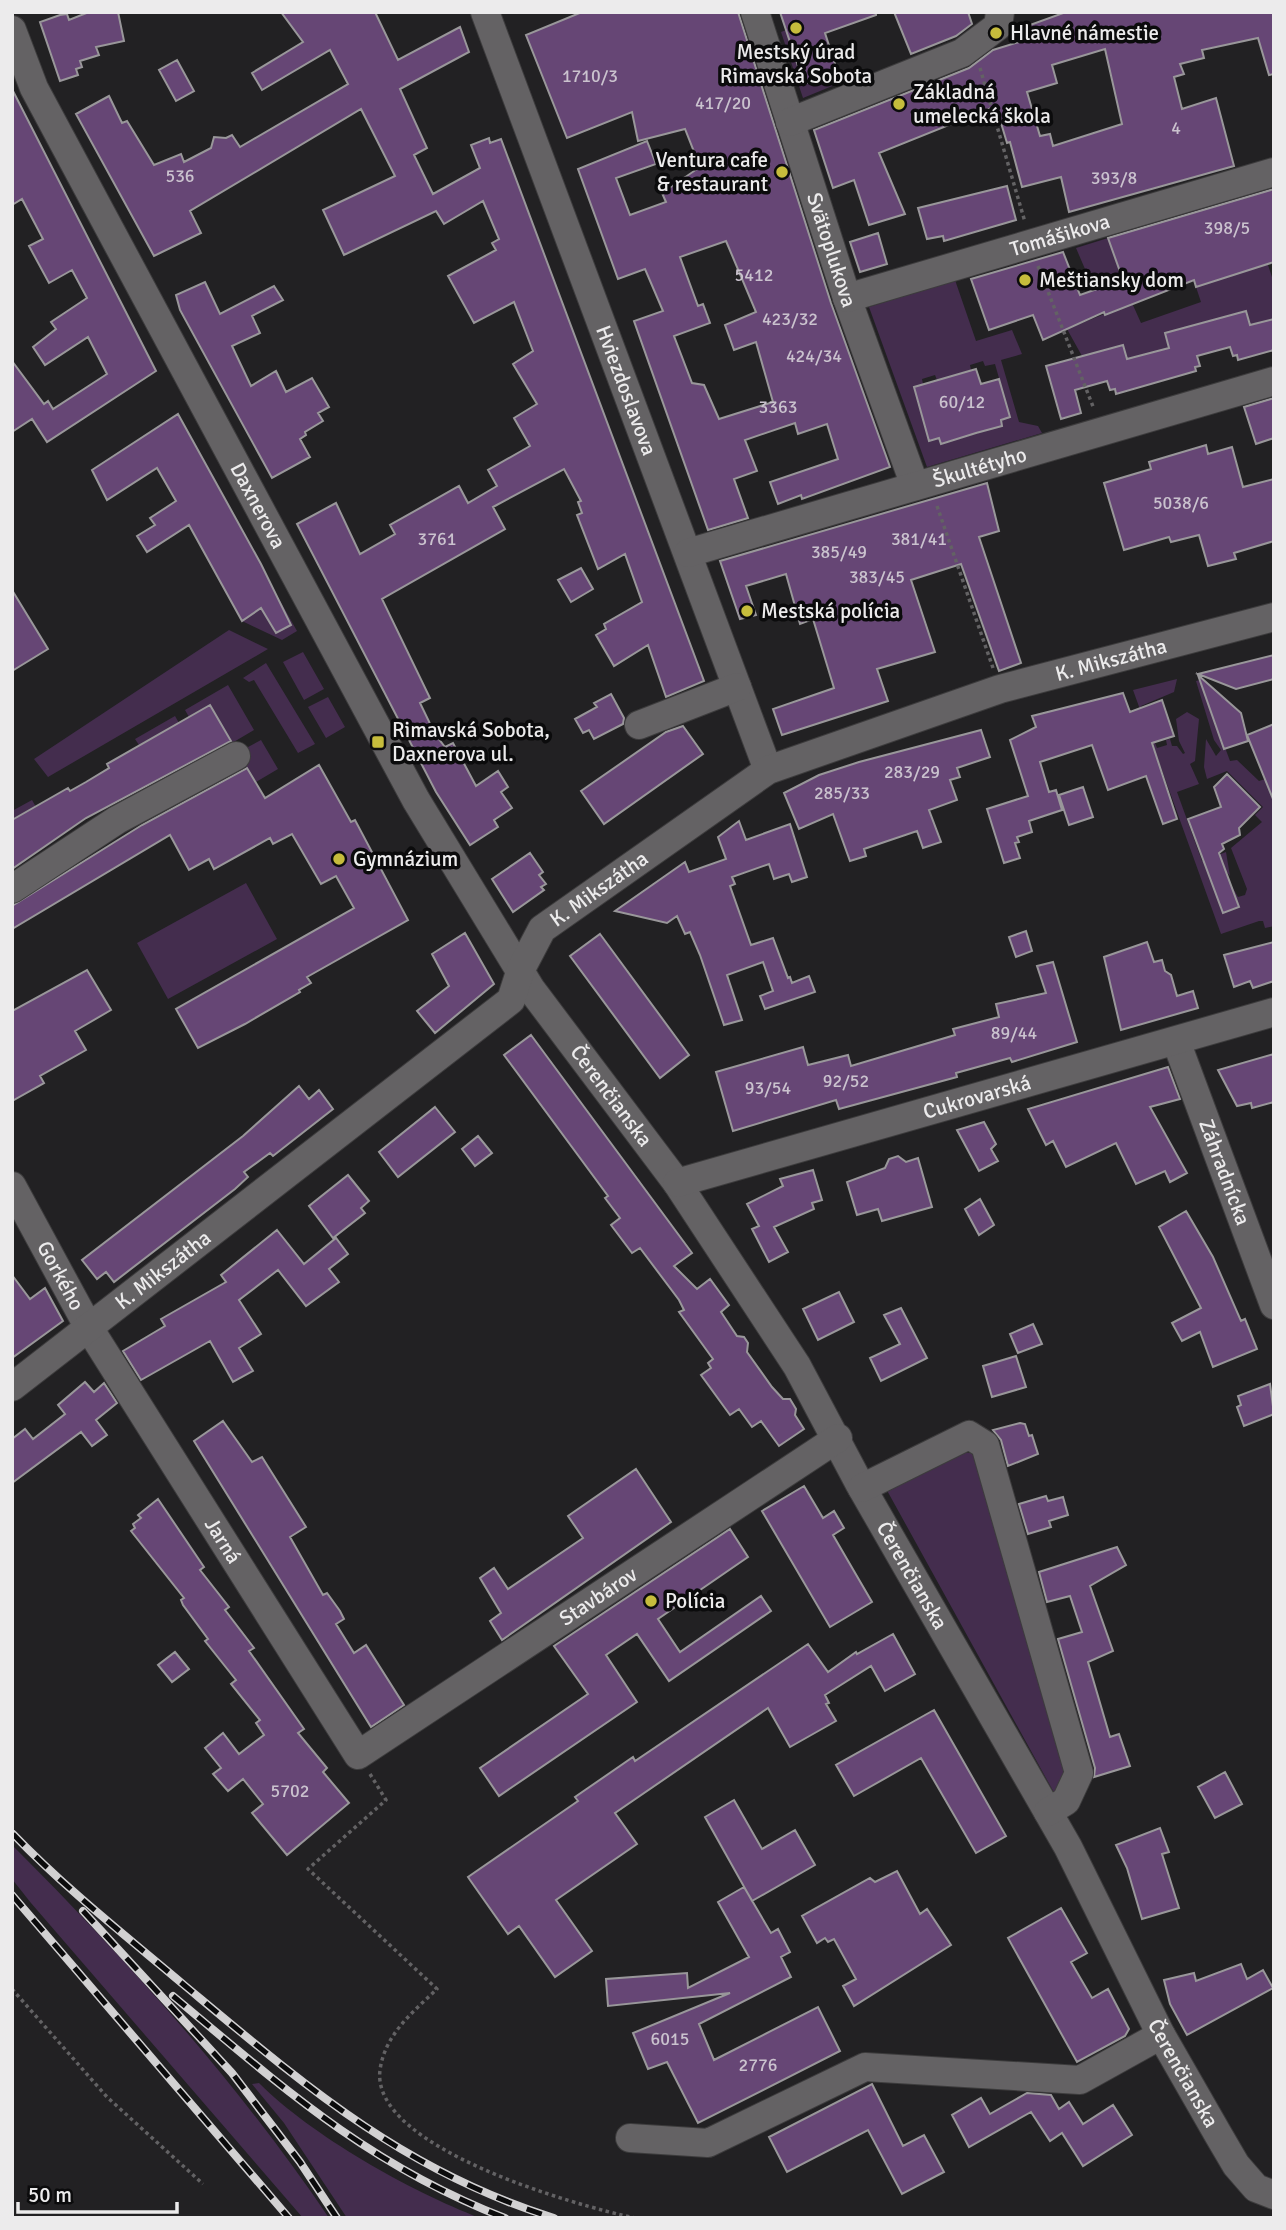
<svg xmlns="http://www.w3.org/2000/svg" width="1286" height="2230" font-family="Signika,sans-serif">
<rect width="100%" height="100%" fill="#222123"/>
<path fill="#442d4e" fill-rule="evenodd" d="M786 30 804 84 823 78 826 86 835 84 833 74 838 73 842 82 803 98 781 32Z
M1108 238 1123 280 1094 290 1076 248Z
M1267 262 1274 283V318L1271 320 1250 325 1246 311 1166 333 1169 348 1127 359 1123 345 1082 356 1067 329 1132 303 1141 323 1201 302 1196 287Z
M955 280 976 341 1012 330 1022 354 1001 360 1019 422 1038 426 1042 433 927 467 869 307ZM983 361 985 366 995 364 1010 417 1001 420 1002 426 941 444 939 438 930 441 914 387 923 384 922 379 935 375 937 380 971 370 970 365Z
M278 597 297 631 282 640 242 621 261 608 275 633 291 625Z
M229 630 268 649 48 777 34 759Z
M303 652 324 689 304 700 283 662Z
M266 663 315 744 298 753 254 680 249 682 243 678Z
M1177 679 1174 692 1141 706 1157 748 1167 745 1166 740 1170 739 1172 746H1177L1183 754 1185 753 1179 741 1176 719 1187 712 1199 719 1195 761 1190 764 1199 784 1177 792 1202 861 1226 852 1230 876 1225 870 1209 875 1239 907 1230 883 1238 897 1245 895 1247 889 1231 848 1262 822 1255 815 1263 807 1227 771 1207 779 1204 767 1206 739 1216 756 1221 750 1214 740 1196 681 1200 680 1230 761 1237 760 1259 781 1274 776V926L1265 928 1263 921H1259L1221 934 1133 690Z
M228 685 254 730 232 743 210 705 189 717 185 710Z
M328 697 345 727 326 738 308 707Z
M175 716 179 723 139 745 135 739Z
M261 740 278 769 256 782 237 753Z
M32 800 36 807 12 820V811Z
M246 883 277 939 168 999 137 943Z
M950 1451 971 1453 985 1468 1068 1772 1057 1798 884 1485Z
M12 1845C128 1961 237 2082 329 2218H303L31 1903 12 1879Z
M259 2083C312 2136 410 2191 480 2218H347L284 2123 252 2084Z"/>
<path fill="#664675" stroke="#99979a" stroke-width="2" fill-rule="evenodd" d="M89 12H118L124 41 96 47 99 55 80 61 82 67 76 69 78 75 60 81 40 22 60 15 67 14 69 20Z
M281 12H375L398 60 460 27 469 52 400 89 427 148 414 155 433 194 480 168 471 145 489 138 490 143 501 139 704 681 666 697 648 645 614 666 596 635 606 629 604 624 642 602 625 554 598 569 577 515 582 513 578 502 581 501 564 469 493 507 505 529 382 599 430 698 420 703 435 734 445 747 453 743 476 786 498 771 508 787 501 792 512 808 494 820 498 827 470 845 436 792 297 524 336 503 360 554 395 534 390 525 459 486 468 503 497 486 488 470 530 446 514 418 537 404 513 364 533 351 514 302 474 323 448 276 496 250 492 243 499 239 483 201 444 224 436 211 344 255 323 210 395 176 361 109 190 211 201 233 154 256 76 114 109 96 122 123 127 121 154 165 181 154 184 162 211 148 214 137 226 138 232 135 240 147 348 84 330 50 262 90 252 73 303 42Z
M582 12H738L831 303 890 467 802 499 801 495 778 504 770 482 838 459 827 424 798 434 795 423 745 440 757 471 734 479 748 518 708 530 634 321 663 311 645 269 618 279 578 169 647 141 656 164 616 178 630 215 666 202 662 193 700 167 685 129 638 141 632 112 567 138 526 35ZM726 241 756 312 725 325 734 350 756 342 773 402 719 419 704 385 692 383 674 336 710 323 703 304 698 306 680 257Z
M780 12H876V15L825 33 838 73 804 84Z
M894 12H968L972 24 956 36 911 54Z
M1066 12H1274V74L1269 75 1258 38 1202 50 1204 58 1180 64 1184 74 1174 77 1182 109 1216 98 1234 166 1069 212 1061 177 1022 187 1010 142 1007 143 996 106 879 153 905 214 869 225 854 180 833 188 814 130 969 68 993 50 1019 42 1016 30ZM1105 49 1122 124 1053 146 1050 134 1040 136 1027 92 1057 83 1052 65Z
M177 60 194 91 176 101 159 70Z
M12 89 156 371 47 442 32 419 12 432V361L44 404 48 401 53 409 107 374 88 337 45 365 33 347 56 329 51 322 87 298 72 270 49 283 29 246 43 239 22 199 12 205Z
M1007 186 1016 220 944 241 943 236 927 239 918 208Z
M1274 189V262L1196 287 1194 280 1105 315 1104 312 1043 340 1033 315 989 330 971 279 1063 252 1080 295 1123 280 1108 238Z
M878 233 887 264 860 272 850 242Z
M205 282 220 314 274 286 283 300 252 316 260 333 232 346 251 386 276 371 286 392 312 378 329 407 318 413 323 421 305 432 306 435 300 439 310 457 272 478 180 310 176 295Z
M1246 311 1250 325 1274 319V350L1238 360 1237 355 1233 356 1230 347 1197 356 1200 366 1195 367 1196 371 1116 394 1115 389 1110 390 1107 381 1075 390 1081 413 1061 419 1046 366 1123 345 1127 359 1169 348 1165 333Z
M976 369 981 384 999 379 1010 417 1001 420 1002 426 976 433 941 444 939 438 929 441 914 387Z
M1274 398V438L1256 444 1244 407Z
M178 414 261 564 291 625 276 633 261 608 242 621 189 525 147 552 137 536 155 525 150 518 176 501 157 468 107 500 92 470Z
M1206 445 1208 454 1232 447 1243 487 1274 479V541L1234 553 1236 559 1208 566 1199 535 1171 542 1169 537 1124 550 1104 483 1151 469 1149 462Z
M987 483 999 531 979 537 1021 663 999 671 961 564 911 580 935 652 877 669 888 701 782 735 773 709 834 688 813 619 800 624 786 574 746 586 756 615 740 619 720 561Z
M581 568 593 589 571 602 558 580Z
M12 590 48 649 12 671Z
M1274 655V679L1236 689 1198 674Z
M1198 675 1241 713 1248 741 1224 749Z
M1123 693 1130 712 1162 700 1174 736 1152 743 1177 819 1163 824 1146 776 1108 790 1092 745 1040 762 1049 792 1056 790 1062 810 1029 821 1032 832 1017 837 1019 842 1015 843 1020 858 1004 863 987 809 1028 796 1010 740 1036 727 1032 716Z
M611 694 624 718 623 724 594 739 589 730 583 733 575 719 597 707 594 703Z
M210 705 231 741 86 818 12 869V820L68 788 70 791 86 782 109 768 107 764Z
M1274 724V799H1273L1247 735Z
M683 726 703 754 604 824 581 791 666 732Z
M981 730 990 757 957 768 960 777 950 780 957 800 929 810 941 842 923 848 917 831 864 849 866 856 850 861 833 814 799 829 784 793 819 775 859 762Z
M319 765 351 822 355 820 408 920 307 977 311 983 299 990 300 992 245 1024 198 1048 176 1009 354 908 336 876 321 884 292 834 273 844 270 838 214 869 209 859 189 870 170 835 12 929V906L142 825 247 768 265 798Z
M1227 774 1260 807 1239 828 1240 835 1222 844 1224 849 1219 853 1239 907 1223 913 1188 819 1221 807 1214 787Z
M1083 787 1093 817 1069 825 1059 795Z
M739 821 746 840 790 824 807 877 792 882 789 874 774 879 769 864 732 877 735 884 730 886 751 945 773 938 788 978 790 977 792 983 809 976 815 992 765 1009 760 996 773 991 763 962 727 975 742 1020 724 1025 700 955 690 932 685 934 677 916 667 923 615 911 685 862 689 872 726 859 718 837Z
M530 853 543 872 539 875 546 884 541 887 544 890 513 912 492 879Z
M1026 931 1032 951 1016 957 1009 937Z
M465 933 494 984 435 1033 417 1011 449 986 432 954Z
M600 934 689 1055 660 1078 570 956Z
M1147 942 1154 962 1162 960 1165 971 1171 975 1177 996 1193 991 1198 1008 1121 1030 1104 957Z
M1274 942V981L1253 988 1250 981 1234 987 1224 955Z
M1053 962 1077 1042 1012 1062 1010 1058 956 1073 957 1077 839 1109 836 1100 733 1131 716 1072 803 1047 808 1065 848 1055 851 1066 955 1035 953 1029 999 1017 996 1004 1046 993 1037 966Z
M87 970 111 1010 75 1031 86 1050 40 1076 44 1083 12 1101V1011Z
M531 1035 692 1253 674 1266 697 1289 710 1279 729 1305 721 1312 737 1336 744 1337 748 1343 747 1352 772 1387 783 1399H790L796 1409 795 1415 804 1429 779 1446 761 1421 752 1427 739 1409 730 1415 701 1375 711 1368 708 1363 713 1359 679 1312 684 1310 679 1300 640 1248 632 1253 611 1225 620 1218 605 1198 608 1196 504 1055Z
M1274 1054V1102L1252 1108 1251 1103 1237 1106 1218 1070Z
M1168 1067 1180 1099 1150 1107 1187 1173 1170 1182 1165 1171 1136 1184 1116 1143 1066 1167 1053 1141 1046 1145 1028 1109Z
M299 1086 309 1099 319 1090 333 1109 273 1156 270 1153 244 1172 248 1177 235 1189 114 1282 106 1272 97 1279 82 1260 243 1136Z
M435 1107 455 1132 398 1177 379 1152Z
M984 1122 996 1144 991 1149 998 1161 979 1171 957 1130Z
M478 1136 492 1153 475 1166 462 1149Z
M898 1156 906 1162 918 1158 932 1207 882 1221 878 1209 857 1215 847 1182 885 1168 889 1159Z
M813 1170 822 1200 812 1203 814 1209 774 1227 788 1252 769 1262 752 1229 759 1226 747 1204 783 1186 780 1179Z
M348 1175 369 1201 361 1208 365 1213 333 1238 309 1206Z
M980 1199 994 1225 979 1235 965 1209Z
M1186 1211 1213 1257 1241 1321 1245 1319 1257 1349 1213 1367 1200 1332 1182 1341 1172 1323 1201 1308 1159 1227Z
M277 1230 304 1264 336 1238 348 1254 329 1269 339 1282 306 1306 278 1270 239 1300 261 1334 239 1348 253 1371 233 1382 210 1341 141 1380 123 1351 165 1326 161 1319 226 1282 221 1275Z
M12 1275 30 1299 45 1288 63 1321 12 1358Z
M839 1292 854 1322 818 1340 803 1309Z
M901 1308 927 1358 881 1381 870 1358 900 1344 884 1315Z
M1033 1324 1042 1344 1018 1353 1010 1334Z
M1016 1356 1026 1387 992 1397 983 1366Z
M85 1382 94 1392 104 1383 117 1403 96 1420 107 1435 92 1446 81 1432 12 1483V1439L25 1429 33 1439 65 1414 58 1405Z
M1270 1384 1274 1414 1244 1426 1237 1407 1241 1405 1238 1396Z
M223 1421 252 1462 262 1457 306 1527 290 1537 323 1595 327 1593 340 1611 344 1619 336 1624 354 1653 366 1645 404 1705 371 1727 194 1441Z
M1020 1423 1025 1424 1029 1436 1032 1435 1038 1454 1008 1466 1001 1440 993 1430Z
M636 1469 671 1522 502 1640 490 1621 501 1613 480 1578 494 1568 508 1589 583 1538 568 1516Z
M804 1486 823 1518 834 1511 844 1528 833 1535 872 1602 830 1627 762 1511Z
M1046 1496 1048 1501 1063 1497 1068 1515 1049 1521 1051 1527 1028 1534 1019 1504Z
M158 1499 204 1567 200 1570 229 1607 225 1610 254 1648 249 1651 304 1729 298 1733 327 1768 323 1772 349 1803 287 1855 252 1813 263 1804 243 1779 228 1791 213 1774 221 1768 205 1748 223 1733 239 1754 264 1735 256 1723 260 1720 231 1684 236 1680 205 1641 208 1639 183 1605 181 1600 184 1598 131 1531 135 1528 133 1524 141 1518 138 1515Z
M730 1529 748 1557 658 1619 680 1652 761 1596 771 1611 669 1681 637 1634 606 1655 637 1702 499 1796 480 1768 588 1694 554 1646Z
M1117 1547 1126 1565 1090 1586 1113 1651 1088 1662 1110 1737 1119 1734 1130 1766 1094 1777 1095 1768 1058 1639 1082 1632 1070 1596 1047 1602 1039 1572Z
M893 1634 915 1674 885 1691 871 1666 825 1695 829 1703 826 1704 836 1721 790 1747 768 1708 615 1813 637 1844 556 1900 592 1951 555 1977 519 1926 508 1934 470 1880 468 1877 578 1801 575 1797 633 1757 635 1761 808 1644 828 1672 856 1652 857 1654Z
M175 1652 189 1669 172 1682 158 1665Z
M934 1710 1006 1836 976 1853 921 1758 854 1796 836 1765Z
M1225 1772 1242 1804 1215 1818 1198 1787Z
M734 1800 762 1849 795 1830 815 1865 752 1901 705 1817Z
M1160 1828 1169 1852 1162 1854 1179 1908 1142 1919 1127 1868 1116 1845Z
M897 1871 920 1914 927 1909 951 1945 854 2006 843 1986 856 1979 834 1939 828 1942 825 1938 817 1943 802 1916 870 1878 875 1882Z
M744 1887 771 1933 778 1929 790 1952 781 1957 791 1977 699 2024 714 2060 818 2007 840 2051 698 2123 667 2062 648 2069 633 2033 730 1993 608 2006 606 1979 687 1973 688 1988 749 1957 718 1902Z
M1061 1908 1087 1953 1071 1962 1092 1998 1108 1989 1129 2029 1125 2036 1077 2062 1008 1938Z
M1241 1964 1247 1979 1263 1970 1273 1988 1187 2035 1170 2004 1164 1980 1194 1973 1196 1981Z
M872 2084 903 2146 924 2135 944 2172 902 2194 868 2130 787 2172 769 2137Z
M1027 2093 1051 2095 1059 2109 1069 2102 1083 2124 1113 2105 1132 2135 1083 2166 1062 2133 1050 2141 1031 2112 969 2147 952 2115 981 2098 990 2114Z"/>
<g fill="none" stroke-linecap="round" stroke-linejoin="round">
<defs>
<g id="minor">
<path id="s1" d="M485 12 768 770"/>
<path id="s2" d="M755 12 847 298 915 486"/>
<path id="s3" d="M12 30 34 88 416 800 531 989 677 1183 797 1366 859 1483 1068 1847 1160 2033 1219 2136 1236 2165 1256 2188 1274 2195"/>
<path d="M790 122 962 53 998 26 1000 12"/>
<path id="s4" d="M847 298 1274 172"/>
<path id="s5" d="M688 553 1274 381"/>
<path d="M639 725 737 687"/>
<path d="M12 889 117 820 236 756"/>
<path id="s6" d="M1176 1041 1274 1305"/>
<path id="s7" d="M677 1183 1274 1012"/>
<path id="s8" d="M12 1186 89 1328 358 1755 838 1438"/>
<path id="s9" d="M12 1387 511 1000 521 969 542 929 768 770 1000 689 1274 617"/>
<path d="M862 1488 969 1435 985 1445 1079 1773 1066 1801 1048 1812"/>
<path d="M630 2138 708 2143 865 2067 1080 2080 1161 2035"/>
</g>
</defs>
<use href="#minor" stroke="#3d3c3d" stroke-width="30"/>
<path stroke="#636264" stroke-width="3.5" stroke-dasharray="3.5 3.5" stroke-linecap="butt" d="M980 68 1025 222
M1038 266 1094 409
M937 506 993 668
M370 1774 386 1800 308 1869 437 1989C413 2012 385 2034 380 2070 370 2148 578 2206 635 2218
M12 1989 107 2097 203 2184"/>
<use href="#minor" stroke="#646264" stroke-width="28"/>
<defs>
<path id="rail" d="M13 1834C66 1889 126 1936 184 1985 303 2084 403 2171 554 2218
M12 1895 289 2218
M83 1911 232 2073 300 2162 337 2218
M173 1996C283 2088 369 2165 505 2218"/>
</defs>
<use href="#rail" stroke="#d2d1d2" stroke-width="8"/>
<use href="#rail" stroke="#0b0b0c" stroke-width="5" stroke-dasharray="16" stroke-linecap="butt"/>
</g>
<g fill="#c6bc3c" stroke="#0b0b0c" stroke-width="2.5">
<circle cx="796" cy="28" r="7"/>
<circle cx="996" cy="33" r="7"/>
<circle cx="899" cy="104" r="7"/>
<circle cx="782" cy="172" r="7"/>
<circle cx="1025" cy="280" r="7"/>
<circle cx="747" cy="611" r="7"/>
<rect x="371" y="735" width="14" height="14" rx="3.5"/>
<circle cx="339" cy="859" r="7"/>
<circle cx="651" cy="1601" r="7"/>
</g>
<g text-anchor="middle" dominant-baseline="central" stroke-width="7" stroke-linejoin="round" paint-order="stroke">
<g font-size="18" fill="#cac2ce">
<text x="590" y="76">1710/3</text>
<text x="723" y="103">417/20</text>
<text x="1176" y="128">4</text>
<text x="180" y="176">536</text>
<text x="1114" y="178">393/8</text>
<text x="1227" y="228">398/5</text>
<text x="754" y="275">5412</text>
<text x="790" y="319">423/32</text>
<text x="814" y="356">424/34</text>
<text x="962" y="402">60/12</text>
<text x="778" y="407">3363</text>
<text x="1181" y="503">5038/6</text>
<text x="437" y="539">3761</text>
<text x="919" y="539">381/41</text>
<text x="839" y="552">385/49</text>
<text x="877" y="577">383/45</text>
<text x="912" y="772">283/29</text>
<text x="842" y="793">285/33</text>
<text x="1014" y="1033">89/44</text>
<text x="846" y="1081">92/52</text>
<text x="768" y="1088">93/54</text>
<text x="290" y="1791">5702</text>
<text x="670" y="2039">6015</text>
<text x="758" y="2065">2776</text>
</g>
<g font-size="21" fill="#ecebec" stroke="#0b0b0c" text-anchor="start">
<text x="1010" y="33">Hlavné námestie</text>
<text x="796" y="52" text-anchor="middle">Mestský úrad<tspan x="796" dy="24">Rimavská Sobota</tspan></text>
<text x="913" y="92">Základná<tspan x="913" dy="24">umelecká škola</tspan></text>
<text x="768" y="160" text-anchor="end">Ventura cafe<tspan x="768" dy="24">&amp; restaurant</tspan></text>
<text x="1039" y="280">Meštiansky dom</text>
<text x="761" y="611">Mestská polícia</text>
<text x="392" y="730">Rimavská Sobota,<tspan x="392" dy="24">Daxnerova ul.</tspan></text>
<text x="353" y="859">Gymnázium</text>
<text x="665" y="1601">Polícia</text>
</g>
<g font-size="21" fill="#ecebec" stroke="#0b0b0c">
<text stroke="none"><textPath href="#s4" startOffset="222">Tomášikova</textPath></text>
<text stroke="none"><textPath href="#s2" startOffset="250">Svätoplukova</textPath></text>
<text stroke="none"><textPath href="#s1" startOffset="404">Hviezdoslavova</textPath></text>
<text stroke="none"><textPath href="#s5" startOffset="304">Škultétyho</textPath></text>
<text stroke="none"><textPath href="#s3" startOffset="536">Daxnerova</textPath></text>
<text stroke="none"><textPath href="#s9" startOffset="1346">K. Mikszátha</textPath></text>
<text stroke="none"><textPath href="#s9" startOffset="779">K. Mikszátha</textPath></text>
<text stroke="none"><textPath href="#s3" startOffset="1225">Čerenčianska</textPath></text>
<text stroke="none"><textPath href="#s7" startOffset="312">Cukrovarská</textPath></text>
<text stroke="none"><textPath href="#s6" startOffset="140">Záhradnícka</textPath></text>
<text stroke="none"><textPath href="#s9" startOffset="191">K. Mikszátha</textPath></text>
<text stroke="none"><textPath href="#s8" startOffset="102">Gorkého</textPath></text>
<text stroke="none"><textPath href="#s8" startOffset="413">Jarná</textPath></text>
<text stroke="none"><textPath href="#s3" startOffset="1792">Čerenčianska</textPath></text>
<text stroke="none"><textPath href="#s8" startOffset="954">Stavbárov</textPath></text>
<text stroke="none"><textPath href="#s3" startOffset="2359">Čerenčianska</textPath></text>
</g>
</g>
<rect width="1286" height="2230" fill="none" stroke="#ecebec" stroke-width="28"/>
<path d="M18 2202v10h159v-10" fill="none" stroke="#ecebec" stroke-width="3.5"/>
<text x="28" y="2202" font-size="21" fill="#ecebec" stroke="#0b0b0c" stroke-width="5" paint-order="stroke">50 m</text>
</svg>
